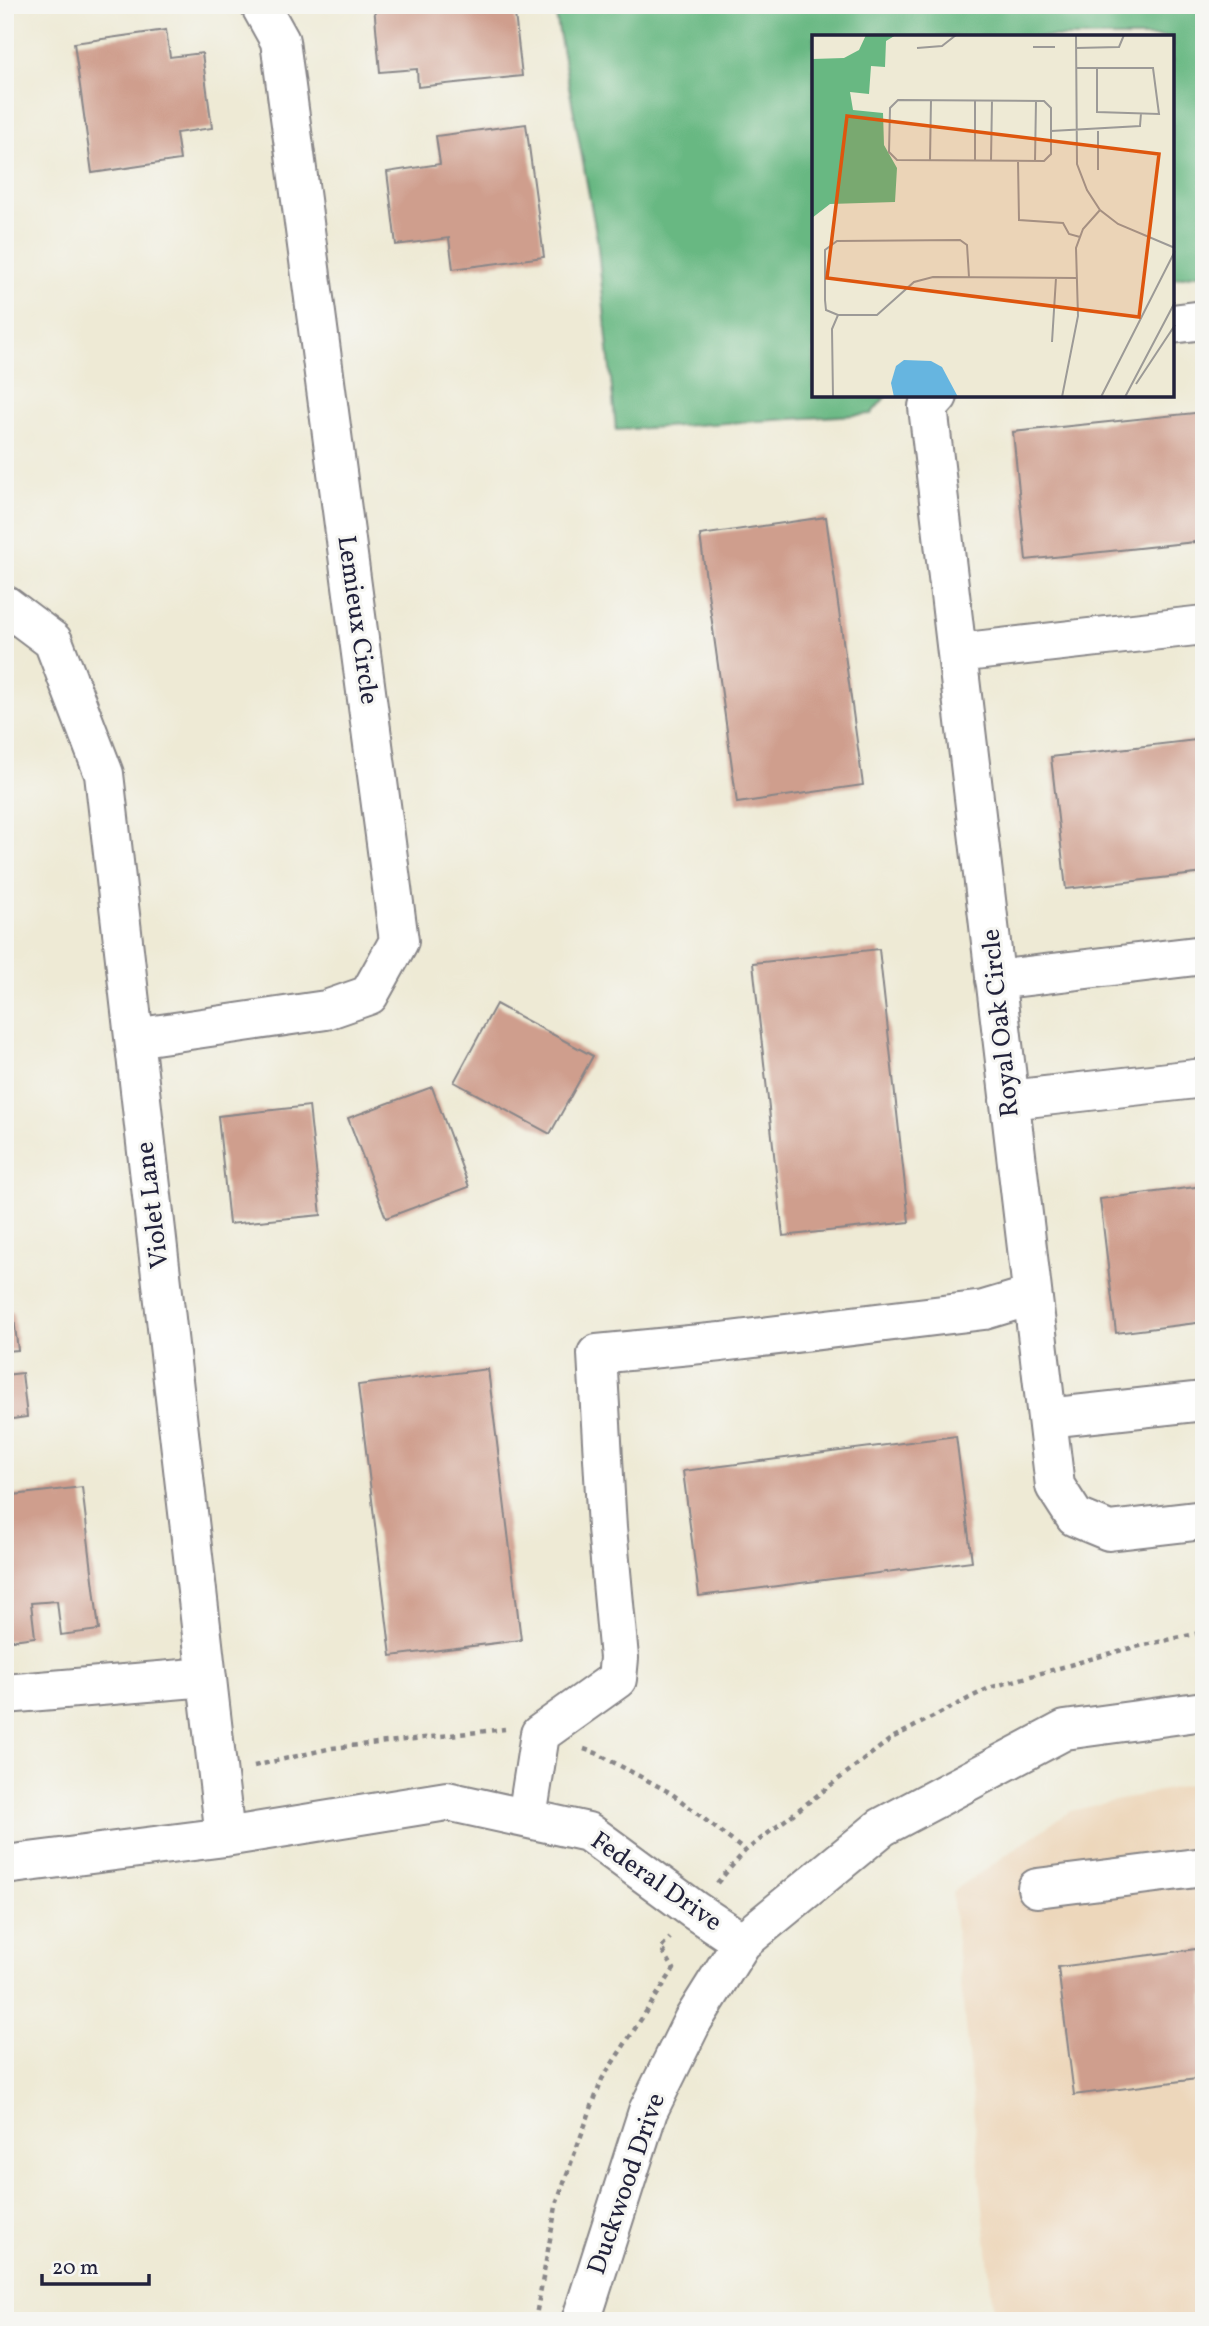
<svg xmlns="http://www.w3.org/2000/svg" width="1209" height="2326" font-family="Vollkorn,serif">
<rect width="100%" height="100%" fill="#f6f6f2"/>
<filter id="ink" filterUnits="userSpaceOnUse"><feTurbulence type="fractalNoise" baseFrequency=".0143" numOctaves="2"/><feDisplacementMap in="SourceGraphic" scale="14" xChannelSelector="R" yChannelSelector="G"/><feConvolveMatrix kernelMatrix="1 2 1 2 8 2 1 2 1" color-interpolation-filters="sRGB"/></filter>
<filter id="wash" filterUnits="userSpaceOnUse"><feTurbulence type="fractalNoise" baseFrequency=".00686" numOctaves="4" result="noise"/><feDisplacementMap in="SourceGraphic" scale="28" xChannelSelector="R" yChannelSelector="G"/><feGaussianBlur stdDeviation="1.57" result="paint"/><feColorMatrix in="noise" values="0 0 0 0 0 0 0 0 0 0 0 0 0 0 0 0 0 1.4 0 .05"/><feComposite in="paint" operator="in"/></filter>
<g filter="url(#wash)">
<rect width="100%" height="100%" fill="#eeead5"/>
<path fill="#edd7bb" d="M1204 1781V2321H994L952 1892 1070 1811Z"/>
<path fill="#68b882" stroke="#456d5e" stroke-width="2" d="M554 5H1204V273L1172 279V37H814V396H886L871 414 616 430 597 238Z"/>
<g id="blocks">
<path fill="#cf9e8d" d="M374 5H514L522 76 418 87 417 69 380 72Z
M166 30 170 57 202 53 212 128 176 133 180 160 92 173 74 43Z
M526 124 544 257 453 269 449 238 396 245 387 172 440 164 436 136Z
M1204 412V541L1026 560 1013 432Z
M826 517 863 785 737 803 700 535Z
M1204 739V873L1066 889 1051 757Z
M879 949 909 1222 783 1236 753 963Z
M496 1004 593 1056 550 1134 454 1082Z
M432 1087 469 1187 386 1218 348 1118Z
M309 1106 321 1215 229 1224 218 1116Z
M1204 1186V1322L1116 1333 1100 1199Z
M5 1311H13L18 1350 5 1351Z
M488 1369 521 1640 391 1656 358 1385Z
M22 1373 27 1417 5 1420V1375Z
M956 1436 972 1561 699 1596 683 1471Z
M82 1487 99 1630 61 1635 57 1601 31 1603 35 1637 5 1641V1496Z
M1204 1948V2078L1074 2095 1058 1967Z"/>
</g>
</g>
<g filter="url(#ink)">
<use href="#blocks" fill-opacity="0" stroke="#888688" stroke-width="2"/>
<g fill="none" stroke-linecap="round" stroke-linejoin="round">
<defs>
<path id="minor" d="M1172 324 1204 320
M938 396 928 407 1055 1486 1075 1517 1109 1531 1204 1520
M5 605 53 641 104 774 225 1837
M957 653 1204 625
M995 980 1204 955
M134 1038 326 1010 369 995 399 941 280 41 260 5
M1009 1100 1204 1078
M1047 1418 1204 1401
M5 1694 207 1677
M527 1818 540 1734 617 1679 619 1658 607 1528 597 1354 721 1342 984 1310 1031 1296
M5 1865 225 1837 447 1801 588 1832 694 1910 742 1942
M1037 1888 1204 1867
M581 2321 648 2111 693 2020 742 1942 882 1827 1065 1730 1204 1711"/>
</defs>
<use href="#minor" stroke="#888688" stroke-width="42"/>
<path stroke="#888688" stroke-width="4.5" stroke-dasharray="5 5" stroke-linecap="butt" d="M584 1749 596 1753 671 1793 745 1851
M254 1766 332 1748 505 1729
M717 1883 745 1851 892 1738 989 1688 1122 1650 1204 1632
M535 2321 557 2201 602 2079 674 1969 661 1948 670 1938"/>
<use href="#minor" stroke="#fff" stroke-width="38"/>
</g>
</g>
<g text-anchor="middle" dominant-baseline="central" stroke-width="6" stroke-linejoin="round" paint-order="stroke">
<g font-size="26" fill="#22223b" stroke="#f6f6f2">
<text transform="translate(357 620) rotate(82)">Lemieux Circle</text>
<text transform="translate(1001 1023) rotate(-96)">Royal Oak Circle</text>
<text transform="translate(153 1205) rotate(-97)">Violet Lane</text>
<text transform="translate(656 1882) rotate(35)">Federal Drive</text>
<text transform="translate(627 2184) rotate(-71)">Duckwood Drive</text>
</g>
</g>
<g transform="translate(812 35)">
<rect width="362" height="362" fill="#eeead5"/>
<path d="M54 0H84L74 6 73 32 59 31 57 59 38 57 41 75 71 78 72 110 85 133 83 167 18 169 0 183V24L32 23 47 15Z" fill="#68b882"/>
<path d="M92 325 119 326 130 332 146 362H82L79 348 84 331Z" fill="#66b5e0"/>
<path fill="none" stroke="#9c9a97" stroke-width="2" d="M264 0 265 129 275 155 288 175 306 189 363 213M221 12H243M105 13 130 11 144 0M264 13 307 12 312 0M264 33H341L347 79 285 77V33M86 65 232 66 239 73V119L232 126 85 125 77 117 78 73ZM239 96 328 91 329 78M286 96V135M118 125 119 65M163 126V65M179 126 180 65M206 126 207 185 251 188 257 199 268 202M223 126 224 66M26 280 14 275 13 265V215L25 206 148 205 155 210 157 242M240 307 244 243M324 349 363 290M21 362 20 294 26 280H65L102 247 121 242 265 243M250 362 266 281 264 213 271 194 288 175M289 362 363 216M313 362 363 267"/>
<path fill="#de560e" fill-opacity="0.15" stroke="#de560e" stroke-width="3.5" d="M35 81 347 119 327 282 15 243Z"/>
<rect width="362" height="362" fill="none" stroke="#22223b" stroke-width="3.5"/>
</g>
<rect width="1209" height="2326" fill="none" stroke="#f6f6f2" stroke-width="28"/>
<path d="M42 2274v10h107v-10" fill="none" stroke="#22223b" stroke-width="3.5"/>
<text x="52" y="2274" font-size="21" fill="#22223b" stroke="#f6f6f2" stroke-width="5" paint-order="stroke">20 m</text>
</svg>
